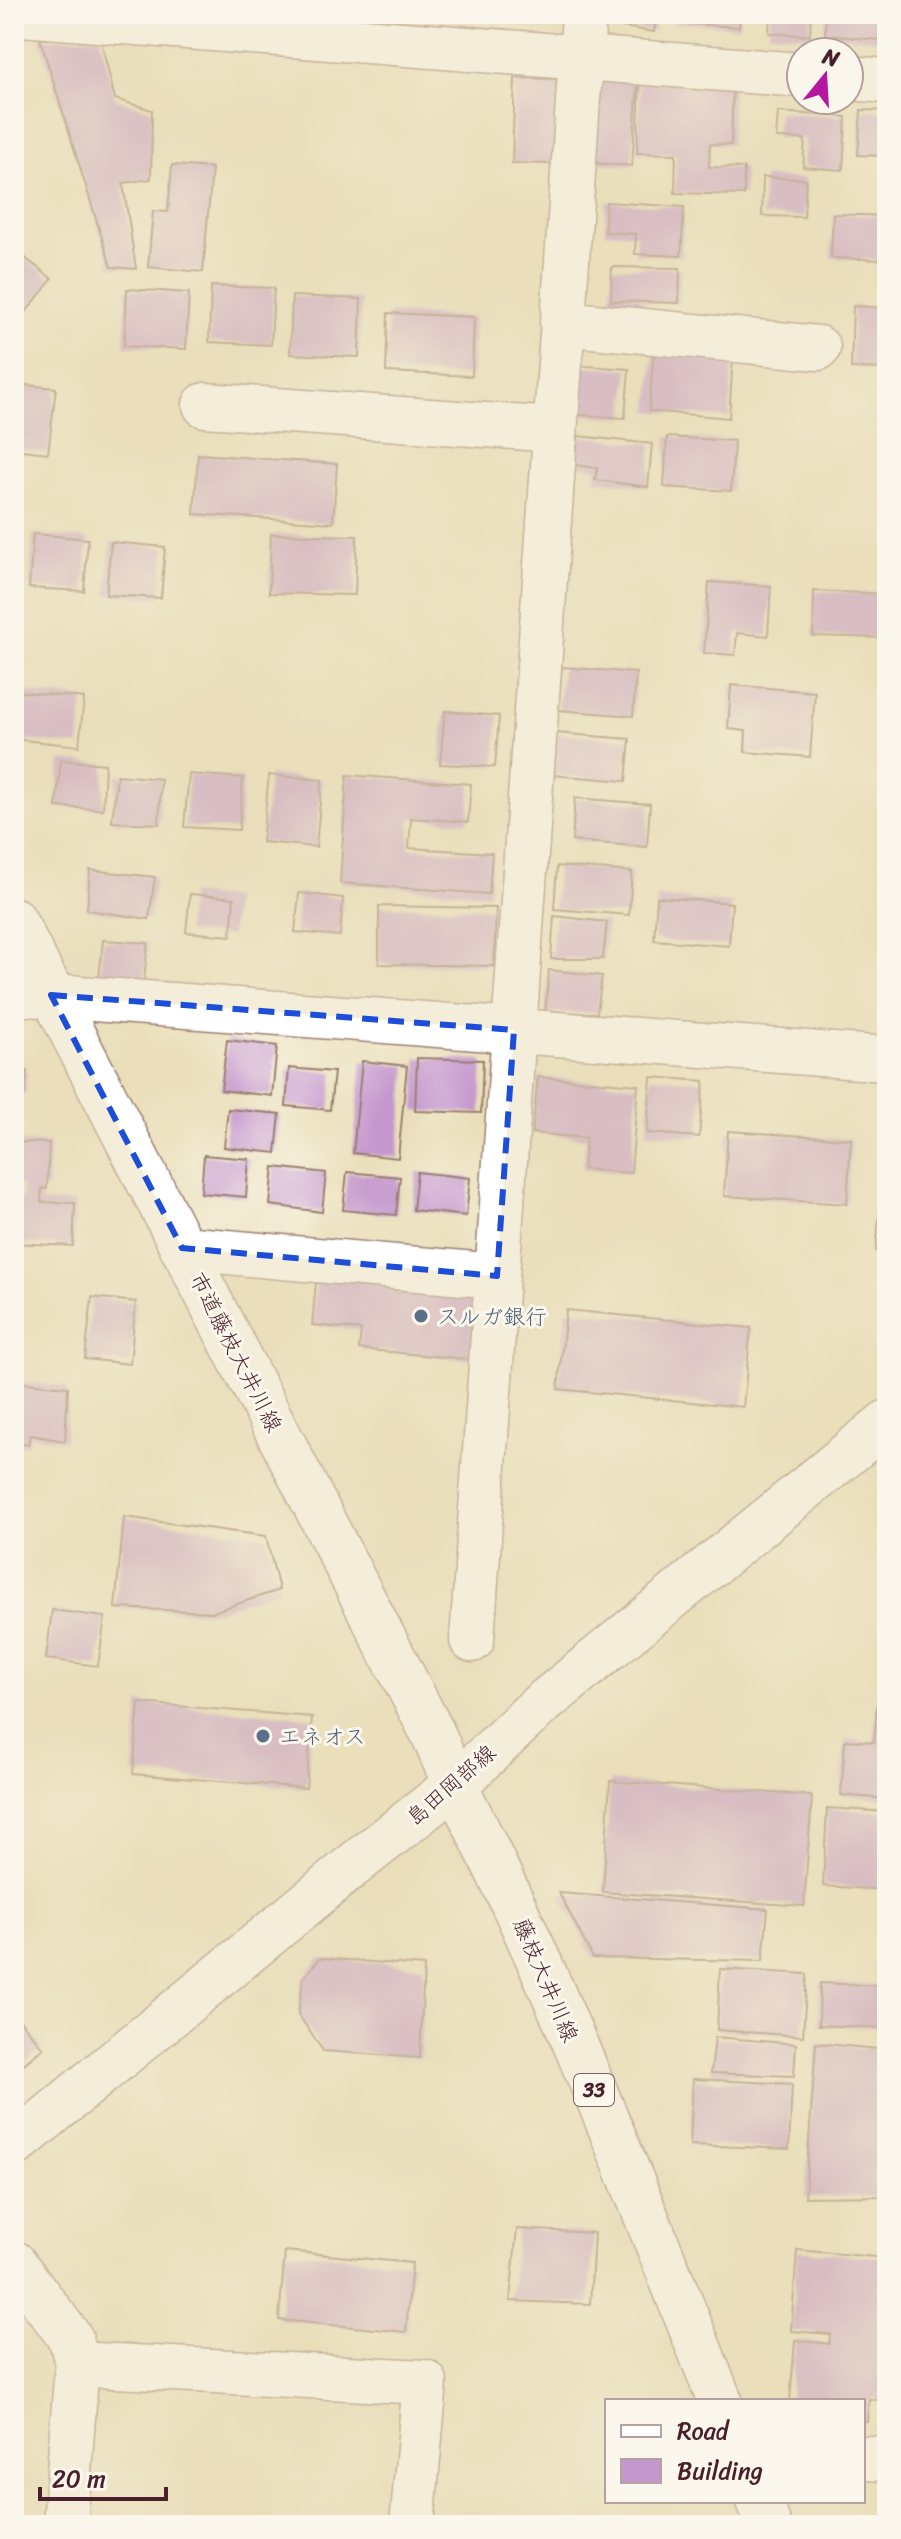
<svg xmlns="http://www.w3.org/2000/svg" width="901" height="2539" font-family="Sriracha,'Klee One',sans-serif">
<rect width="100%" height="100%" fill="#fbf7ec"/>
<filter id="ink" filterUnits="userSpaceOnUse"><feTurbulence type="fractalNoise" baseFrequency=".0125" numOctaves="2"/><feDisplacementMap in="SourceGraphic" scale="16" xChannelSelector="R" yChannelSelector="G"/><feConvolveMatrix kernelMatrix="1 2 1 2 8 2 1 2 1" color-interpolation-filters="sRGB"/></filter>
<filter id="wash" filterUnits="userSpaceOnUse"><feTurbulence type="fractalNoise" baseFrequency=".006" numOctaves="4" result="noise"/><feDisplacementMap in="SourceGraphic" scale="32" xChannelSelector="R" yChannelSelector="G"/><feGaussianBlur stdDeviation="1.8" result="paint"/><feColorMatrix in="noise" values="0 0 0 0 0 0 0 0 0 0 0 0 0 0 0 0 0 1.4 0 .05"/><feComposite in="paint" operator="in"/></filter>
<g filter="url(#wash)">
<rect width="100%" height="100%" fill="#eadfba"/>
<g id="blocks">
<path fill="#c497ce" d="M610 14H657L654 32 609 25Z
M675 14H740L739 27 674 23Z
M770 14H811L810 36 769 33Z
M826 14H881L879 40 825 35Z
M100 37 115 99 152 110 151 179 123 183 136 269 111 267 40 39Z
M515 78 563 79 562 164 512 163Z
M599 78 638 81 632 166 593 163Z
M640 81 733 85 731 145 710 144 709 167 744 168V195L675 193 676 154 637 153Z
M861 110 887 111V156L858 155Z
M778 112 846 117 843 170 803 167 805 139 776 138Z
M172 165 212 168 203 272 148 267 153 211 168 212Z
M763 177 806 179 804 217 762 216Z
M606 202 684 207 681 256 635 254 636 234 605 232Z
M833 214 887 216V260L831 258Z
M14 249 52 279 16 325 14 324Z
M612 267 680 268 679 303 611 301Z
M211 286 274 288 271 345 209 342Z
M127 289 189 293 186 349 124 346Z
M292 296 361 299 359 357 290 354Z
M853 306 887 308V369L851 368Z
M388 313 474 317 472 376 386 372Z
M654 349 733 356 729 418 649 411Z
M571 365 629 369 625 418 568 414Z
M14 384 56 388 48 453 14 449Z
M578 436 652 444 648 487 595 480 597 468 575 465Z
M667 437 734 441 731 491 664 487Z
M198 454 337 464 333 523 194 514Z
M33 534 88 539 84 591 29 588Z
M271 534 357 536 355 595 269 593Z
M111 542 165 547 161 598 106 595Z
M709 582 771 586 768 636 737 633 735 655 704 653Z
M814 591 887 594V638L813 636Z
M562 667 636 673 633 716 558 710Z
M731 685 815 692 810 757 745 752 746 731 728 729Z
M14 691 84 698 79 746 14 739Z
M445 711 499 716 495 767 440 764Z
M555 733 630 739 626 781 552 775Z
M61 760 105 764 103 809 56 807Z
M189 774 243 778 239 830 184 827Z
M117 775 161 779 159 824 112 822Z
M269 775 322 780 316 847 262 842Z
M347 775 471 784 468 822 411 818 409 848 492 853 489 894 340 883Z
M575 798 650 804 647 847 572 841Z
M557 866 632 872 629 915 554 909Z
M90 870 155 877 149 919 87 910Z
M299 893 343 898 340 936 295 932Z
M190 894 234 898 231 936 186 932Z
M657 897 732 903 729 946 654 940Z
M379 906 496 908 494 966 379 964Z
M554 916 607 922 603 959H551Z
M103 940 148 943 144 981 99 978Z
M549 970 602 976 597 1013H545Z
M14 1016 20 1017 16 1063H14Z
M227 1040 277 1046 272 1096 221 1090Z
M417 1058 483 1060 481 1113 415 1111Z
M362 1061 407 1066 398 1158 353 1153Z
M289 1068 334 1072 330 1110 286 1106Z
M14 1071H27L25 1094 14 1093Z
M538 1077 638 1085 631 1173 583 1169 586 1138 532 1133Z
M651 1077 704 1081 699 1137 647 1133Z
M228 1109 280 1114 276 1153 224 1147Z
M728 1131 851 1139 847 1204 724 1196Z
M14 1142 49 1143 47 1189 42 1188 41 1202 75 1203 73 1246 14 1243V1198H22V1185L14 1184Z
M204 1155 249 1159 246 1197 201 1193Z
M274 1167 326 1173 322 1212 270 1205Z
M347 1172 400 1177 396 1215 343 1210Z
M417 1172 470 1178 466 1216 413 1210Z
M880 1204H887V1251H876Z
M317 1272 481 1287 474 1360 359 1349 361 1330 312 1325Z
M92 1297 136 1302 130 1364 85 1359Z
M566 1310 751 1328 743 1407 558 1389Z
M14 1382 68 1387 65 1441 30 1435 28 1445 14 1443Z
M124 1517 266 1536 279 1590 213 1612 115 1608Z
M52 1610 105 1617 98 1666 46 1659Z
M14 1637H17L16 1658H14Z
M879 1677 887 1678V1799L841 1795 845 1740 874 1742Z
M139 1703 312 1717 306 1788 133 1774Z
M610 1781 812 1796 804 1906 603 1892Z
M827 1808 887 1812V1890L823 1886Z
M559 1893 768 1909 763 1961 593 1958Z
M320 1958 424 1966 420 2058 323 2051 298 2014 303 1978Z
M720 1969 807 1974 803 2036 717 2030Z
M820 1983 887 1986 886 2028 819 2025Z
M14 2013 43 2048 14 2072Z
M715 2037 796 2044 794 2076 711 2073Z
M816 2043 887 2050V2196L805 2197Z
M693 2079 792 2084 789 2149 690 2145Z
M517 2229 594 2233 590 2304 510 2301Z
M797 2250 887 2258V2401L869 2399 867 2421H863V2401H790L795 2340 829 2344 830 2334 791 2331Z
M285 2251 412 2263 406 2332 279 2320Z"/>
</g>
</g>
<g filter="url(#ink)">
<use href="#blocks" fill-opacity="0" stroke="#9a7f72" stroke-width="2"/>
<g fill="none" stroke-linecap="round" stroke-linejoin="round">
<defs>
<path id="minor" d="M21 14 801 75
M849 78 887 81
M562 323 818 348
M205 405 555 430
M14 920 433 1734 455 1785
M14 993 887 1059
M182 1248 497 1276
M472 1640 584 14
M14 2263 71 2339 77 2364 65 2525
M77 2364 425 2382 412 2525
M863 2458 887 2459"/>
<path id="major" d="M455 1785C557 1984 637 2194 720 2401
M14 2145 351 1867 455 1785 539 1706 887 1422
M759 2501 769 2525"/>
</defs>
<use href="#minor" stroke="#9a7f72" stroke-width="47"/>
<use href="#major" stroke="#9a7f72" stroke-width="47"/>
<use href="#minor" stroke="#fff" stroke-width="44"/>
<use href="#major" stroke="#fff" stroke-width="44"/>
</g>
</g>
<path d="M0 0H901V2539H0ZM51 995 514 1030 497 1276 182 1248Z" fill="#eadfba" fill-opacity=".55" fill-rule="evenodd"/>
<path fill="none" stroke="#1d4ed8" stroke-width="6" stroke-dasharray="16 10" stroke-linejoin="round" d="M51 995 514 1030 497 1276 182 1248Z"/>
<g fill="#5c6f8a" stroke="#fbf7ec" stroke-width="3">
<circle cx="421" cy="1316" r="8"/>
<circle cx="263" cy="1736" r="8"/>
</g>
<g text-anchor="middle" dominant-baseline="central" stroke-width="6" stroke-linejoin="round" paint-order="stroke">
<rect fill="#fbf7ec" stroke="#7f6065" stroke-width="2" x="574" y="2074" width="40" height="32" rx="6"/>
<g font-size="20" font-weight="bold" fill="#4a1f2b">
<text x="594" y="2090">33</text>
</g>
<g font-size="22" fill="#4e5e75" stroke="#fbf7ec" text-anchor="start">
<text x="437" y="1316">スルガ銀行</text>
<text x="279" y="1736">エネオス</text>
</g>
<g font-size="22" fill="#4a1f2b" stroke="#fbf7ec">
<text transform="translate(236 1352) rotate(63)">市道藤枝大井川線</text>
<text transform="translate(451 1785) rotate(-41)">島田岡部線</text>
<text transform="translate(546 1980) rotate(67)">藤枝大井川線</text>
</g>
</g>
<rect width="901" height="2539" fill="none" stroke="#fbf7ec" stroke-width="48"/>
<rect x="605" y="2399" width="260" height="104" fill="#fbf7ec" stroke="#b4a19f" stroke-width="2"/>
<rect x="621" y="2425" width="40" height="12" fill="#ffffff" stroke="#b4a19f" stroke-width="2"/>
<text x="677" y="2439" font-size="24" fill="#4a1f2b">Road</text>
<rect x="621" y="2459" width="40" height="24" fill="#c497ce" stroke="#b4a19f" stroke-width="2"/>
<text x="677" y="2479" font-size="24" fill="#4a1f2b">Building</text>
<g transform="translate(825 76) rotate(18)"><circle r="38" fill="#fbf7ec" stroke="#b4a19f" stroke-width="2"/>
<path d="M0-6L14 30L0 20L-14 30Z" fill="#b5179e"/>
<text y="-12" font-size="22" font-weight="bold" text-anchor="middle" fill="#4a1f2b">N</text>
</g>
<path d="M40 2487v12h126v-12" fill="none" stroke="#4a1f2b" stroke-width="4"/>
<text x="52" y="2487" font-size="24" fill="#4a1f2b" stroke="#fbf7ec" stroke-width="6" paint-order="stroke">20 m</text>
</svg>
